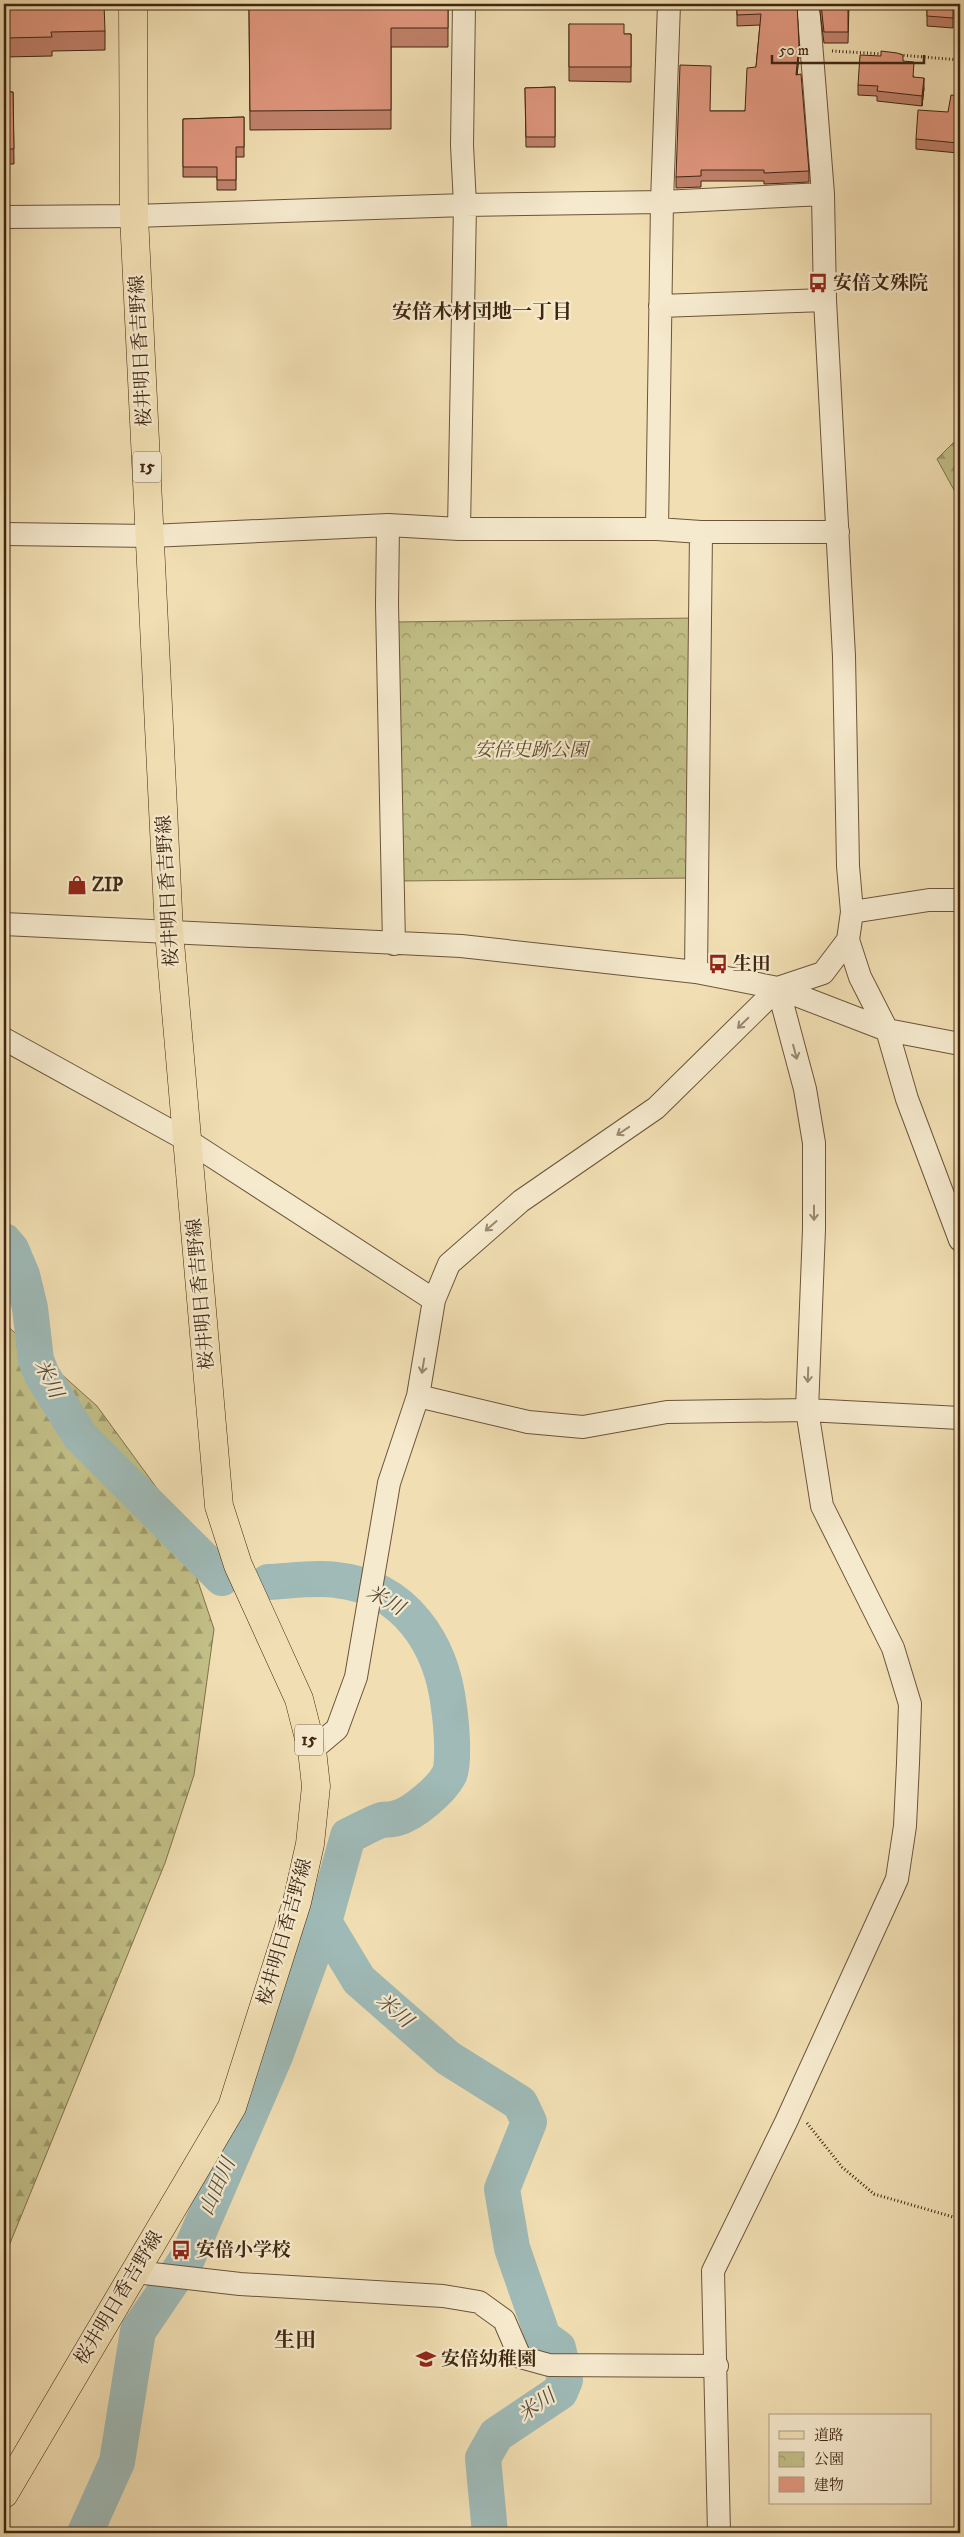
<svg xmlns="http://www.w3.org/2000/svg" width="964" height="2537" font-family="'IM FELL DW Pica','Noto Serif JP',serif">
<defs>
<pattern id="forest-firs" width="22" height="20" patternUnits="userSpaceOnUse" patternTransform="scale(1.25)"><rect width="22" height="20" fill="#c2bf87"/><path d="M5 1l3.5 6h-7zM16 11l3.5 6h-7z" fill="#9f9b6d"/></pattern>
<pattern id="park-crowns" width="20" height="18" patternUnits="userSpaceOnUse" patternTransform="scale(1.25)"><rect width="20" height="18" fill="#c2bf87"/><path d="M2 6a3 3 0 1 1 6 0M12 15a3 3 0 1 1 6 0" fill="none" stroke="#9f9b6d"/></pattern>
</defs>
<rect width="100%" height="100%" fill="#f1dfb3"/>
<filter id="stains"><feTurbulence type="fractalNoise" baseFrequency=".004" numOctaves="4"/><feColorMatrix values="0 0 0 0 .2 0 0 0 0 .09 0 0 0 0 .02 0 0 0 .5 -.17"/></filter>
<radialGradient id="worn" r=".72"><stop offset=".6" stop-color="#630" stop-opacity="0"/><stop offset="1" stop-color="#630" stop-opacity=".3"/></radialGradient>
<path fill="url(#forest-firs)" stroke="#80724c" d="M960 436V501L937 459Z
M4 1323 97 1406 175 1513 214 1629 194 1775 165 1863 4 2258Z"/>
<path fill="url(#park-crowns)" stroke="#80724c" d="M696 618 692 878 397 881 396 622Z"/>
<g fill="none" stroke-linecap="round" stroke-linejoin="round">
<path stroke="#9fbab7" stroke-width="36" d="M4 1241 11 1249 22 1275 30 1308 36 1360 42 1375 80 1436 222 1578
M324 1922 359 1980 448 2058 520 2103 529 2122 502 2189 512 2248 543 2337 558 2348 565 2380 560 2392 496 2435 483 2458 490 2533
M85 2533 117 2462 138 2331 187 2259 275 2056 324 1922 348 1836C359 1831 370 1824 382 1820 387 1819 392 1820 397 1818 413 1814 441 1790 449 1775 455 1764 451 1721 449 1708 442 1644 405 1587 336 1580 315 1577 290 1581 268 1582"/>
<defs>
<path id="minor" d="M808 4 823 194 825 300 844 656 848 866 852 912 848 940 860 977 887 1030 907 1099 960 1240
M4 217 134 216 465 205 662 202 823 194
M660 306 825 300
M388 525 387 604 394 944
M459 529 465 205 462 145 464 4
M657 529 662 202 669 4
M4 534 151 536 388 525 459 529H657L701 532H838
M852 912 929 900H960
M4 924 461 946 696 972 778 988 887 1030 960 1044
M696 972 701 532
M4 1039 187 1140 434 1300
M418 1396 528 1422 583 1427 667 1412 807 1410 960 1418
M312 1750 337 1729 356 1677 389 1483 418 1396 434 1300 449 1264 521 1201 656 1108 778 988 823 973 848 940
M135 2272 240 2284 443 2296 479 2302 504 2320 520 2357 549 2365 717 2366
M719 2533 713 2271 786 2122 897 1879 905 1826 908 1763 910 1704 893 1648 822 1506 807 1410 814 1229V1143L805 1089 778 988"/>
<path id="major" d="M4 2494 232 2107 297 1902 310 1844 316 1786 312 1750 299 1699 238 1565 219 1506 169 931 134 216 133 4"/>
</defs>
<use href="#minor" stroke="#6c543a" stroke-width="24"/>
<use href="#major" stroke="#3f2612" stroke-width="29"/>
<path stroke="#3f2612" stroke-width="3" stroke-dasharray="1 2.5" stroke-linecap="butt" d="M832 51 883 54
M900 55 960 60
M807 2123 842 2167 874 2194 960 2219"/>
<use href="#minor" stroke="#f6eace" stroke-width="22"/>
<use href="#major" stroke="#f1dfb3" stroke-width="28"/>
</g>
<path fill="#c1826c" stroke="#3f2612" d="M4 4 105 31V50L52 51V56L4 57Z
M448 4V47H391V129L250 130 249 8Z
M737 4H797L799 55 797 75 809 171V182L764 184V181H701V187L676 188V177L711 111H745L756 67 760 25 737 26Z
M819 4H849L848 43H824Z
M927 4H953V28L927 26Z
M569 24 624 34H631V82L569 81Z
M903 61 914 77 924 88 922 106 877 101V96L858 95V85Z
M555 87V147H526L525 88Z
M4 92H13L14 164H4Z
M960 96 958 153 916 149V139L948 112Z
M244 117V157H236V190H217V177H183V119Z"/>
<path fill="#9d6a58" stroke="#3f2612" d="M799 44V55L796 86V75Z
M924 78V88L922 106V96Z
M960 107V117L958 153V143Z"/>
<path fill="#e0977e" stroke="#3f2612" d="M4 4H104L105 31 51 32 52 37 4 38Z
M280 4H448V28H391V110L250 111 249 8H280Z
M737 4H797L799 44 796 75 801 74 809 171 764 173V170H701V176L676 177 680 65 711 66 710 111H745L747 68 756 67 761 14 737 15Z
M821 4H848V32H824Z
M927 4H953V18L927 16Z
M569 24H624V34H631V67H569Z
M881 51 897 53 903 55V61L914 62 913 77 924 78 922 96 877 91 878 86 858 85 860 55 881 56Z
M555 87V137H526L525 88Z
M4 92H13L14 149H4Z
M951 95 960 96 958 143 916 139 918 110 948 112Z
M244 117V147H236V180H217V167H183V119Z"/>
<defs><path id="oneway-shaft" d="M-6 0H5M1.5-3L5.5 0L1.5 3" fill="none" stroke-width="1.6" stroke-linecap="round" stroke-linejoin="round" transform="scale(1.25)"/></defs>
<g stroke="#9a8870">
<use href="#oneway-shaft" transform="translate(743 1023) rotate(136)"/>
<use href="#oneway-shaft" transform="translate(795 1052) rotate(75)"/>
<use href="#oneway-shaft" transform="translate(623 1131) rotate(146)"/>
<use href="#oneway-shaft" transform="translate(814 1213) rotate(90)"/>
<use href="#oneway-shaft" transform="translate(491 1226) rotate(139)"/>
<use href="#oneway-shaft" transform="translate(423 1366) rotate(99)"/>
<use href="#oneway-shaft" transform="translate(808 1375) rotate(92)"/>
</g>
<defs>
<symbol id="bus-bare" viewBox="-9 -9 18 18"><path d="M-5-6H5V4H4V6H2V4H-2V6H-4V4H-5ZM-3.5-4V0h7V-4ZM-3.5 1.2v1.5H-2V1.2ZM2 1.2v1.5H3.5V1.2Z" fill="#8f2418" stroke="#f6eace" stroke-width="2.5" paint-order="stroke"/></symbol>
<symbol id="shop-bare" viewBox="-9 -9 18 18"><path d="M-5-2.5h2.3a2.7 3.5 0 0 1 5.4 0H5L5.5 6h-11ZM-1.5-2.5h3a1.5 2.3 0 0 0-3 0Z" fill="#8f2418" stroke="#f6eace" stroke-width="2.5" paint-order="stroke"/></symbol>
<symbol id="school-bare" viewBox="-9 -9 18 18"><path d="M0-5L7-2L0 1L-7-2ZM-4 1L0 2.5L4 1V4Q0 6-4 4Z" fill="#8f2418" stroke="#f6eace" stroke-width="2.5" paint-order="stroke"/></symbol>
</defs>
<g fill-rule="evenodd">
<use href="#bus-bare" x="804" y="269" width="28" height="28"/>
<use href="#shop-bare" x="63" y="871" width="28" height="28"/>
<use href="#bus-bare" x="704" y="950" width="28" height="28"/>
<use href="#bus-bare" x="167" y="2236" width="28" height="28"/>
<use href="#school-bare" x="412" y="2345" width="28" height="28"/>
</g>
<g text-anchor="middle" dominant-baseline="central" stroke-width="4.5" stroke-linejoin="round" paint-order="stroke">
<g fill="#f6eace" stroke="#76614a" stroke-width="1">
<rect x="133" y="451.5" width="28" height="31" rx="4"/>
<rect x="295" y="1724.5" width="28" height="31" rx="4"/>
</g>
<g font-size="18" font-weight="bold" fill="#3f2612">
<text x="147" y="467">15</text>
<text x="309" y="1740">15</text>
</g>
<g font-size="19" font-weight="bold" fill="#3f2612" stroke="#f6eace" text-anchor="start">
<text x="833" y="283">安倍文殊院</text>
<text x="92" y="885">ZIP</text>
<text x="733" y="964">生田</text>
<text x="196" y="2250">安倍小学校</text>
<text x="441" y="2359">安倍幼稚園</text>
</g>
<g font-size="19" fill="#3f2612" stroke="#f6eace">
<text transform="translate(141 351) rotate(-93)">桜井明日香吉野線</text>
<text transform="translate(168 891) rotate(-93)">桜井明日香吉野線</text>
<text transform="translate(201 1294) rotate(-95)">桜井明日香吉野線</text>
<text transform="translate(285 1932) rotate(-74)">桜井明日香吉野線</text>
<text transform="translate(119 2298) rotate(-59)">桜井明日香吉野線</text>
</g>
<g font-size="19" font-style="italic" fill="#604c2f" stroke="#f6eace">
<text x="531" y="750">安倍史跡公園</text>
</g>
<g font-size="20" font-weight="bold" fill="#3f2612" stroke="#f6eace">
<text x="482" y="312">安倍木材団地一丁目</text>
</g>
<g font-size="20" font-style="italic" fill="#574b3b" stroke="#f6eace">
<text transform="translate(48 1379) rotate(64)">米川</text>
<text transform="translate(385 1601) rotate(29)">米川</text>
<text transform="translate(394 2011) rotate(41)">米川</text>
<text transform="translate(218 2187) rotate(-66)">山田川</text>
<text transform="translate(537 2406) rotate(-35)">米川</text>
</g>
<g font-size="21" font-weight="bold" fill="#3f2612" stroke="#f6eace">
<text x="295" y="2341">生田</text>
</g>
</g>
<rect width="964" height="2537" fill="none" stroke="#f1dfb3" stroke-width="20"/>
<rect x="5" y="5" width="954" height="2527" fill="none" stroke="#3f2612" stroke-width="2.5"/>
<rect x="10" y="10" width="944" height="2517" fill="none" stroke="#3f2612"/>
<rect x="769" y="2414" width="162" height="90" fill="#f6eace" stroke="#ad9c83"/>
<rect x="779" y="2431" width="25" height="8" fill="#f1dfb3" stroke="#ad9c83"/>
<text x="814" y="2440" font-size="15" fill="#3f2612">道路</text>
<rect x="779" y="2452" width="25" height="15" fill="url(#park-crowns)" stroke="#ad9c83"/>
<text x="814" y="2464" font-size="15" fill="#3f2612">公園</text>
<rect x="779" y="2477" width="25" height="15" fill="#e0977e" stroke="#ad9c83"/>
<text x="814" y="2490" font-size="15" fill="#3f2612">建物</text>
<path d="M772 55v8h152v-8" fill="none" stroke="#3f2612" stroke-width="2.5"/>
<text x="779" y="55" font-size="15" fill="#3f2612" stroke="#f6eace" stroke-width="4" paint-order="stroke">50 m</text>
<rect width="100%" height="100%" filter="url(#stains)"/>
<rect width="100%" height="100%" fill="url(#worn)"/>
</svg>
